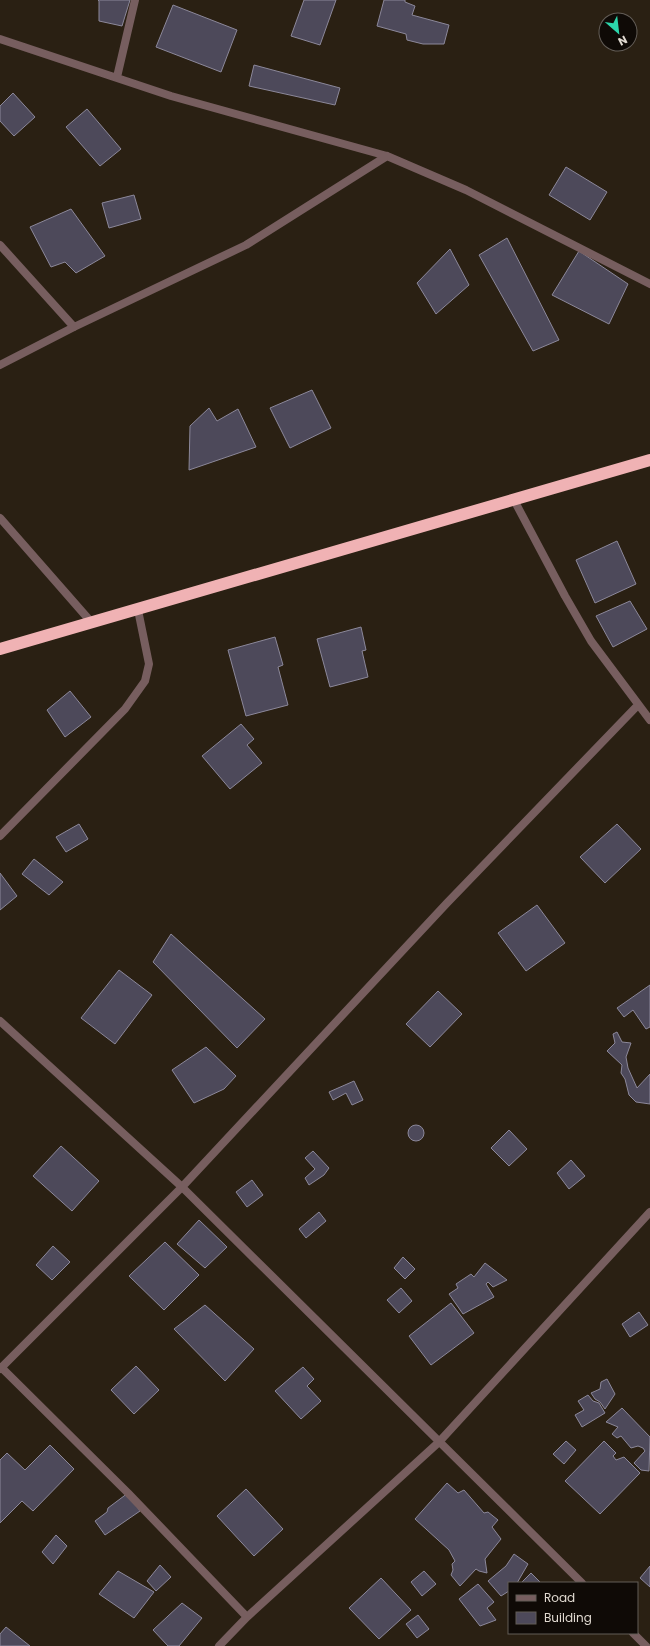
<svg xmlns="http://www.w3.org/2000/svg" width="650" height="1646" font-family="Poppins,sans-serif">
<rect width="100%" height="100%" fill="#2a2013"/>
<path fill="#4d495a" stroke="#8c889a" d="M98 0H130L122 26 99 21V1Z
M304 0H336L320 45 291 36Z
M384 0H405V2L415 6 412 15 449 25 444 44H423L407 40 406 34 377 26Z
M173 5 237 30 221 72 156 47Z
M254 65 340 88 335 105 249 86Z
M13 93 35 117 14 136 0 121V106Z
M87 109 121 149 100 166 66 127Z
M566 167 607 192 590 220 549 195Z
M134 195 141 219 109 228 102 203Z
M71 209 105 256 76 273 65 262 51 267 30 227Z
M507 238 559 340 533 351 479 255Z
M450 249 469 285 436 314 417 283Z
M579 251 628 284 609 324 552 295Z
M312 390 331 428 290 448 270 408Z
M209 408 217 421 238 409 256 447 189 470 190 426Z
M617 541 636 584 595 603 576 560Z
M630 601 647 629 613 647 596 616Z
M361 627 366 650 362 651 368 677 330 687 317 639Z
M275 637 283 665 278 667 288 705 246 716 228 650Z
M70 691 91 717 65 737 47 710Z
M241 724 254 739 247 745 262 763 230 789 202 756Z
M79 824 88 839 66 852 56 837Z
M617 824 641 849 605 883 580 857Z
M34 859 63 882 49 895 22 874Z
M0 873 17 896 0 910Z
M537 905 565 943 526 971 498 933Z
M171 934 265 1019 237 1048 153 962Z
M119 970 152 995 115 1044 81 1018Z
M650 985V1027L646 1029 633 1010 624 1017 617 1008Z
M438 991 462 1014 430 1047 406 1024Z
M617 1032 622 1042 631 1043 626 1057 628 1068 637 1088 650 1074V1104L636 1102 629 1095 625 1079 621 1073 622 1065 607 1051 615 1043 613 1034Z
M206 1047 236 1076 224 1089 194 1103 172 1070Z
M354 1081 363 1100 352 1105 346 1093 333 1100 329 1092Z
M408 1133a8 8 0 1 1 16 0a8 8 0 1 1-16 0Z
M509 1130 527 1149 509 1166 491 1148Z
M61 1146 99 1181 72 1211 33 1176Z
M313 1151 329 1168 324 1175 309 1185 305 1178 315 1169 305 1158Z
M571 1160 585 1176 569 1189 557 1173Z
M252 1180 263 1195 247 1207 236 1192Z
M319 1212 326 1221 306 1238 299 1229Z
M199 1220 227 1247 205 1268 177 1244Z
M165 1242 199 1275 164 1310 129 1276Z
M53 1246 70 1262 52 1280 36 1265Z
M403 1257 415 1269 405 1279 394 1268Z
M485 1263 507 1280 493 1287 488 1282 486 1284 494 1297 463 1314 449 1294 458 1288 456 1284 471 1274 474 1277Z
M401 1288 412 1301 399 1313 387 1300Z
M451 1303 474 1333 431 1365 409 1336Z
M205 1305 254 1349 225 1381 174 1329Z
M639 1312 648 1325 630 1337 622 1324Z
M136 1366 159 1390 134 1414 111 1390Z
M303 1367 314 1379 307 1386 321 1401 301 1419 275 1391Z
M607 1379 615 1394 605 1409 600 1402 595 1399 591 1393 600 1389 601 1382Z
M588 1395 593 1401 599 1403 605 1413 582 1427 575 1415 584 1410 578 1401Z
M622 1408 650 1437 649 1471 641 1470 634 1463 645 1451 643 1448 638 1446 631 1448 621 1436 617 1438 612 1434 618 1427 606 1422Z
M566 1441 576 1450 564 1464 553 1454Z
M604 1441 616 1453 613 1456 616 1460 624 1457 640 1473 600 1514 565 1481Z
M50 1445 74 1469 33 1511 22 1501 0 1523V1460L7 1453 25 1470Z
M447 1483 458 1493 464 1490 484 1513 488 1512 498 1520 492 1527 501 1539 485 1559 487 1573 479 1571 476 1569 460 1586 451 1575 453 1570 452 1564 455 1561 449 1550 415 1519Z
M246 1489 283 1529 254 1556 217 1516Z
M128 1493 140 1511 105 1535 95 1521 107 1512 108 1508Z
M56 1535 67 1546 53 1564 42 1552Z
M514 1554 528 1564 517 1583H509V1591L501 1596 488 1581 506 1566Z
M160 1565 171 1577 156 1591 147 1581Z
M650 1566V1587L640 1578Z
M118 1571 154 1592 134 1618 99 1594Z
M424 1571 436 1584 422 1596 411 1582Z
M531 1573 541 1583H521Z
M381 1578 411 1610 379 1639 349 1608Z
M478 1584 494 1602 487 1608 496 1620 480 1626 459 1599Z
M182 1603 202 1618 179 1646H168L153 1630Z
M418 1615 429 1629 417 1638 406 1624Z
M6 1627 30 1646H0V1634Z"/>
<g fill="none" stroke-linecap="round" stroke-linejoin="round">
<path stroke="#775e5f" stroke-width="8" d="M0 39 171 96 387 156 466 190 650 284
M117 77 135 0
M0 245 74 327
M0 365 74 327 246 245 387 156
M514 500 565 596 591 641 650 720
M0 518 92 623
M0 836 125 709 145 681 149 664 138 610
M0 1021 182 1187 582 1583
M2 1368 128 1493 247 1617
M0 1369 182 1187 447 903 638 705
M633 1633 646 1646
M219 1646 247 1617 439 1442 650 1212"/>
<path stroke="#f0b2b4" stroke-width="12" d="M0 649 650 460"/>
</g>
<rect x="508" y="1582" width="130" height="52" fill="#0f0a06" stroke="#635d57"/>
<rect x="516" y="1595" width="20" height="6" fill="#775e5f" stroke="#635d57"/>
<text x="544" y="1602" font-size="12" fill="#e1dad1">Road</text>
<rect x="516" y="1612" width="20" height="12" fill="#4d495a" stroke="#635d57"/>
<text x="544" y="1622" font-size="12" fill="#e1dad1">Building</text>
<g transform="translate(618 32) rotate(152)"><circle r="19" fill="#0f0a06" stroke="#635d57"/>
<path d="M0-3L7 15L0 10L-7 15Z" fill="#2cd5ab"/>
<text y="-6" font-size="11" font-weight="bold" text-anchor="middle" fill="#e1dad1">N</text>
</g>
</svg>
